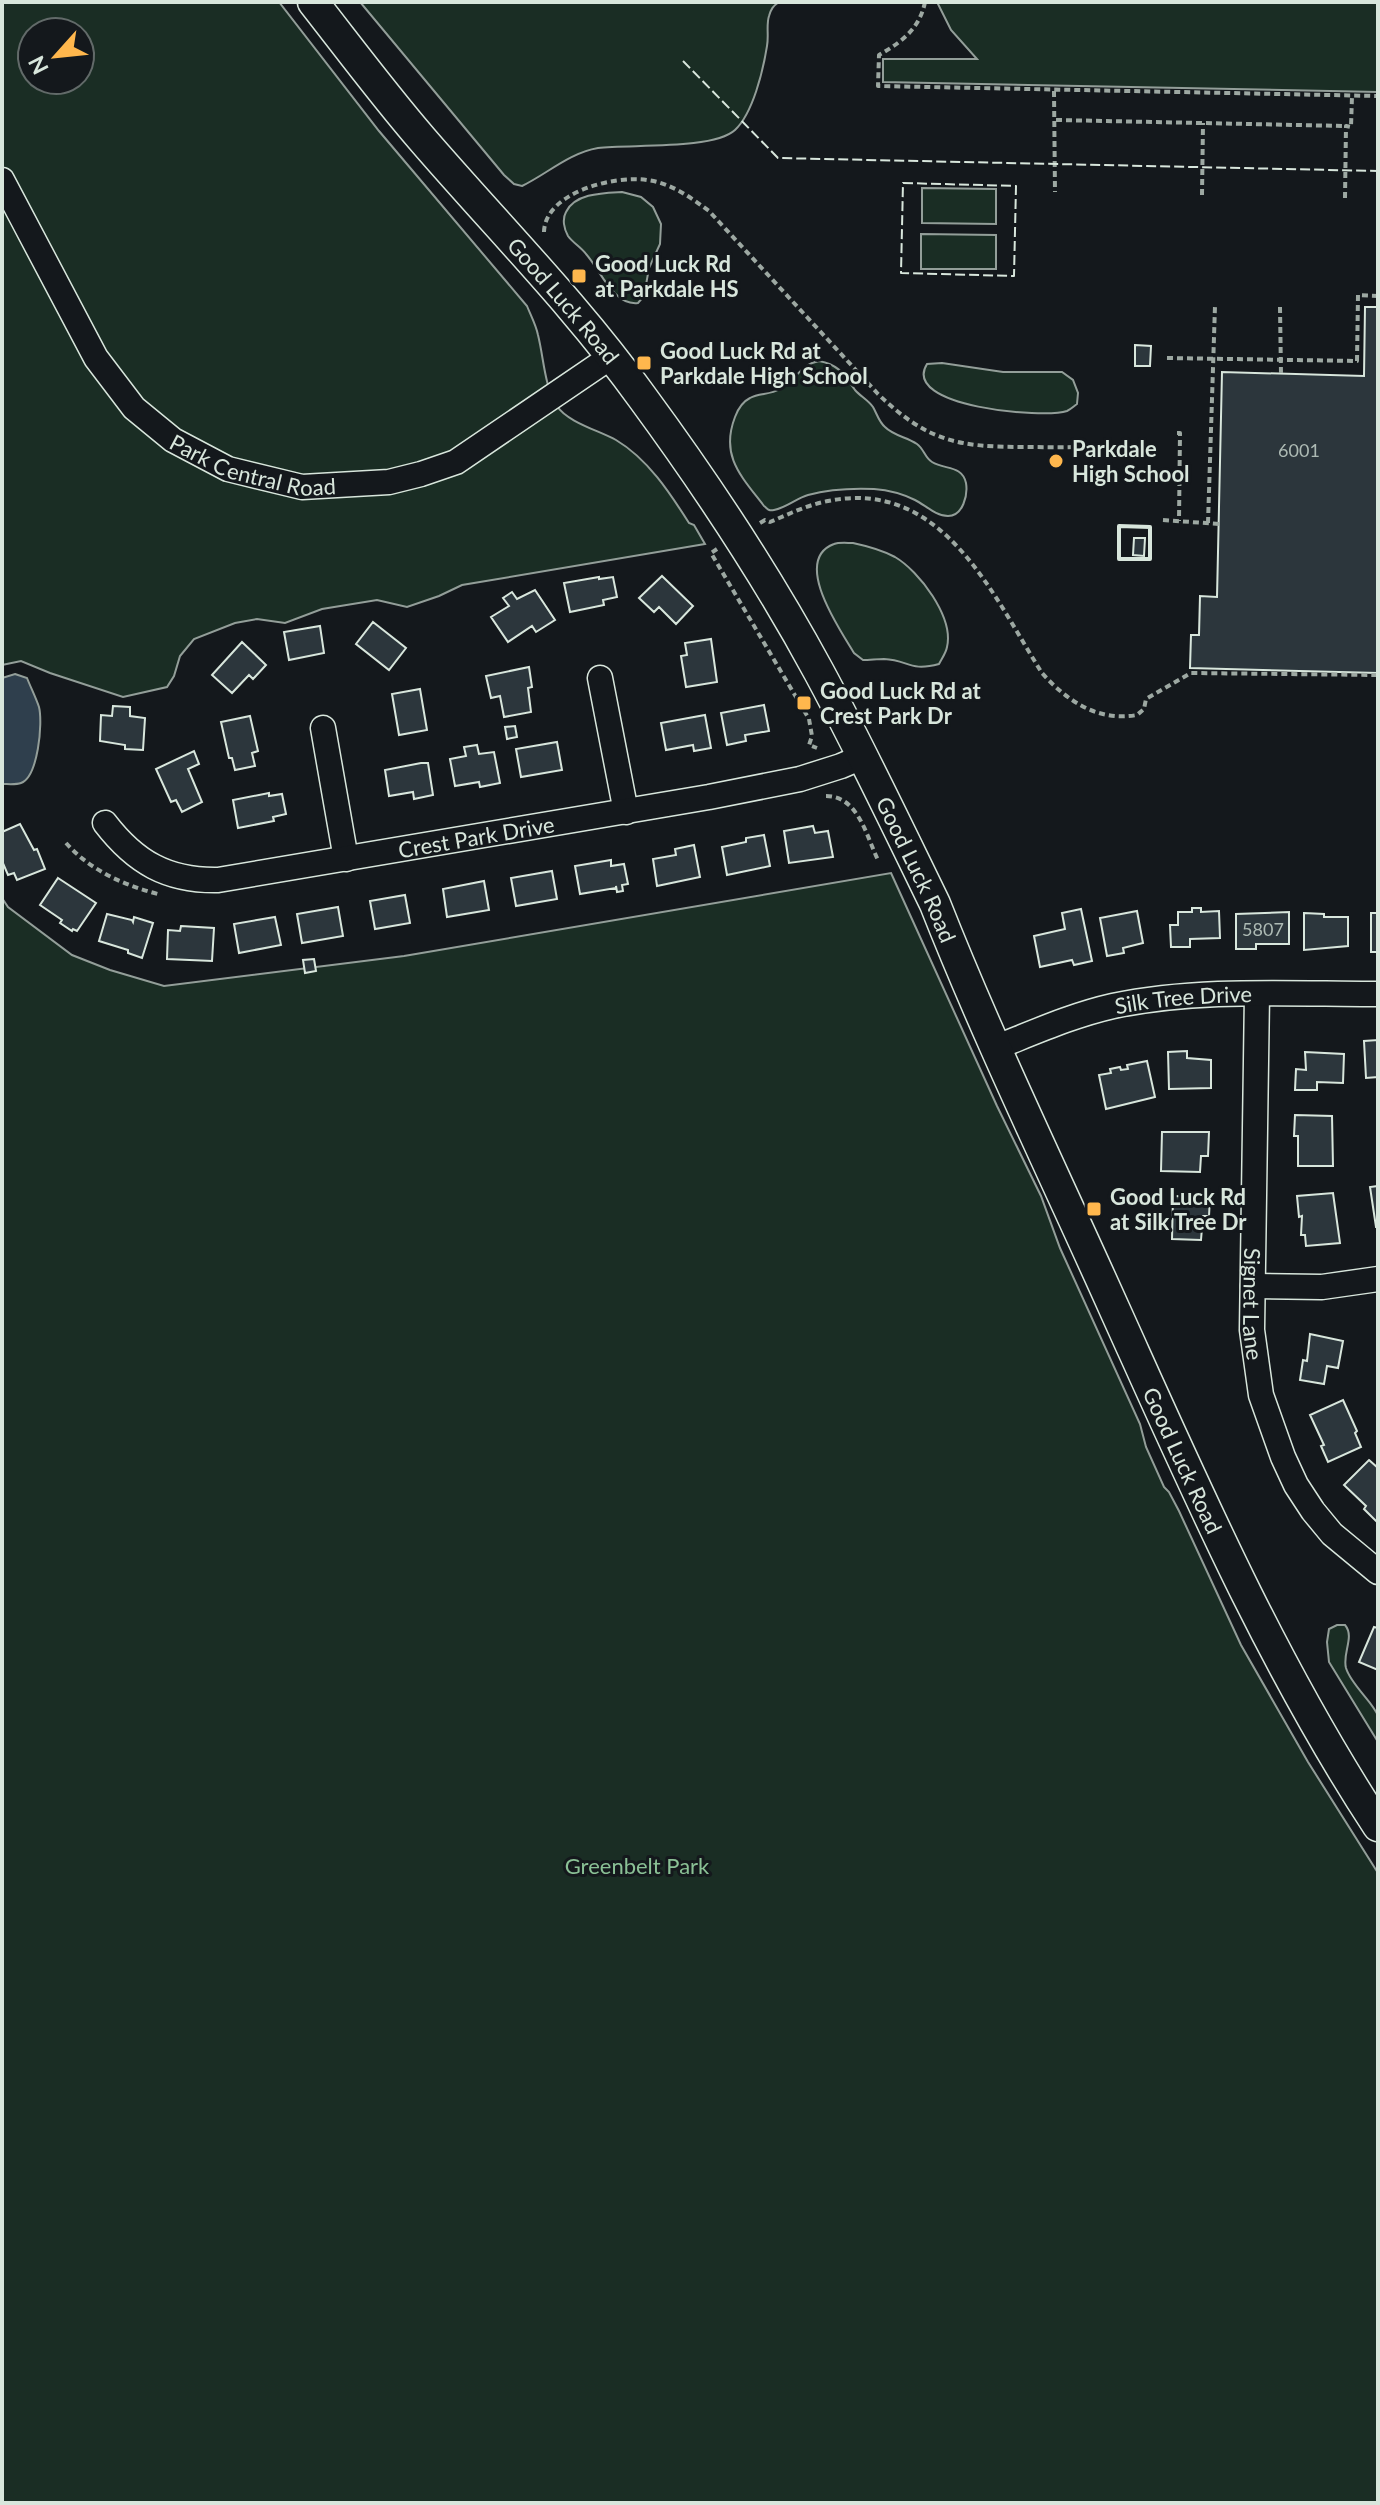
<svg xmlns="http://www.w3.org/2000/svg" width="1380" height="2505" font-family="Lato,sans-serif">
<rect width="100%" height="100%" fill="#14181c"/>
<path fill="#1a2d24" stroke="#939e99" stroke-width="2" fill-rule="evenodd" d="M2 2H279L379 131 527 306C531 316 536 325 538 335 544 359 544 385 557 406 567 422 600 431 616 440 648 459 670 493 689 523L694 525 705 544 462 585 439 596 407 607 377 600 322 609 285 623 257 619 235 623 194 639 180 656 174 676 167 687 123 697 50 673 21 661 2 665ZM32 32H80V80H32Z
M360 2H779C773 6 771 9 769 16 766 25 769 36 767 46 763 71 753 113 735 130 713 150 630 144 598 148 569 153 547 174 522 186L514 184 504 175Z
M937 2H1378V92L883 82V59H977L951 30Z
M922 188 996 189V224L922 223Z
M622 192 641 197 653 207 661 224 660 244 649 268 644 296 638 303C613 306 600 269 586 254 581 247 573 243 568 236 564 229 562 219 566 212 575 193 604 193 622 192Z
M921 234 996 235V269H921Z
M819 361C840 365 844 375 855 390 860 396 868 400 873 407 877 414 879 422 885 427 894 436 907 437 917 444 924 449 925 458 932 462 945 470 962 465 966 483 968 495 963 516 948 516 936 516 925 505 915 500 903 494 887 490 874 489 851 488 830 489 808 495 797 498 786 508 774 510 768 511 768 509 764 506 741 476 720 456 735 417 738 409 742 402 750 398 759 393 770 395 780 389 795 381 801 364 819 361Z
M942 363 1003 372H1062L1073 380 1078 393 1077 404C1074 406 1071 409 1067 411 1044 419 900 407 927 364Z
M853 543C867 546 882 550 895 557 919 571 954 617 947 647 946 653 942 658 939 664 909 672 909 660 884 659 877 659 870 660 863 660L854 653C841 631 791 560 834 544 839 542 847 543 853 543Z
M891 873 997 1106 1041 1196 1060 1248 1140 1424 1146 1447 1164 1487 1169 1492 1179 1511 1241 1645 1308 1762 1378 1873V2503H2V898L8 907 72 955 110 970 164 986 404 956Z
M1337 1625H1345C1355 1637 1342 1653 1346 1668 1351 1685 1374 1703 1378 1716 1380 1723 1378 1734 1378 1742L1329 1662 1327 1642 1329 1629Z"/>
<path fill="#2f3f4d" stroke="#939e99" stroke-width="2" d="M15 674 27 678C31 688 36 698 39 707 43 723 38 777 21 783 16 785 8 784 2 784V678Z"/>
<path fill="#2c363c" stroke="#d8e6dc" stroke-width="2" d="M1365 307H1378V673L1190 668 1191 635H1199L1200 596 1217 597 1222 372 1364 376Z
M1135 345 1151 346 1150 366H1135Z
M1134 538H1145L1144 556 1133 555Z
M662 576 693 606 676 624 659 607 654 612 639 598Z
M599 577V579L613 577 617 597 603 600 604 605 570 612 564 583Z
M535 590 555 620 536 632 532 626 508 642 491 617 509 606 503 598 512 592 517 599Z
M373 622 406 648 389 670 356 644Z
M320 626 324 653 289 660 284 632Z
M711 639 717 682 686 687 681 656 687 655 685 643Z
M242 642 266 665 253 679 249 675 232 693 212 675Z
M529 667 532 687 528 688 531 712 504 717 500 696 491 698 486 676Z
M420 689 427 730 399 735 392 694Z
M764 705 769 731 745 735 746 741 727 745 721 713Z
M113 706 130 707V716L145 718 143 750 125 749V745L100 741 101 715 112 716Z
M705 715 711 748 694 751 693 745 666 750 661 723Z
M250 716 258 751 252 753 255 766 235 770 232 758H229L221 722Z
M515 726 517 737 507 739 505 727Z
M557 742 562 770 521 777 516 749Z
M477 745 479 754 494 752 500 783 480 787 479 782 455 786 450 759 466 756 464 747Z
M194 751 199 764 188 769 202 802 182 812 176 800 171 802 156 769Z
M421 763H428L433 795 414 799 413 792 389 796 385 770Z
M269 793V796L282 794 286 814 273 817 274 821 238 828 233 800Z
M20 824 34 850 37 849 45 869 17 880 14 873 8 875 2 861V832Z
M813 826 815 833 828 831 833 857 789 863 784 831Z
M764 835 770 866 727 875 722 847 746 842V838Z
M694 845 700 877 657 886 653 859 676 855 675 849Z
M611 860V866L624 864 628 884 622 885 623 891 617 892 616 886V888L580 894 575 866Z
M552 871 557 899 516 906 511 878Z
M58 878 96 903 77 931 73 929 72 931 60 923 62 920 40 905Z
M484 881 489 910 447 917 443 889Z
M405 895 410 923 375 929 370 901Z
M338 907 343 936 302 943 297 914Z
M1192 908H1201V912L1219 911 1220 938 1190 939V947H1171L1170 925H1178V912H1192Z
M1081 909 1092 961 1074 965 1072 960 1040 967 1034 936 1065 929 1062 913Z
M1137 911 1143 943 1123 948 1124 953 1107 956 1100 918Z
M1289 912V944H1256V949H1236V914Z
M1304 913 1324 914V917H1348V946L1304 950Z
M1371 913H1378V952H1371Z
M107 914 132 920 133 922 134 917 153 923 142 958 128 953V950L99 941Z
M275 917 281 945 239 953 234 924Z
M181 926 214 928 212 961 167 959 168 930 180 931Z
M314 959 316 971 305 973 303 960Z
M1378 1040V1077L1366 1078 1364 1041Z
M1187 1051V1058L1211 1060V1088L1169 1089 1168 1052Z
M1305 1052 1344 1054 1343 1083 1317 1082V1090H1295L1296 1069 1306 1070Z
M1147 1061 1155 1097 1106 1109 1099 1075 1111 1073 1110 1069 1120 1067 1121 1070 1128 1069 1127 1065Z
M1295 1115 1332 1116 1333 1166H1298V1136H1294Z
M1162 1132H1209L1208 1156H1201L1200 1172 1161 1171Z
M1378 1186V1227H1376L1370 1187Z
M1333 1193 1340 1243 1306 1246 1305 1235H1301L1302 1216 1299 1217 1297 1196Z
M1173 1196 1210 1197 1209 1216H1203L1201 1240 1172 1239Z
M1310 1334 1343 1341 1338 1368 1327 1366 1324 1384 1300 1380 1303 1360 1307 1361Z
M1343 1400 1357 1431 1355 1433 1361 1447 1328 1462 1321 1446 1324 1445 1310 1415Z
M1369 1460 1378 1468 1377 1522 1364 1509 1366 1506 1344 1485Z
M1374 1627 1378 1628V1670L1359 1662Z"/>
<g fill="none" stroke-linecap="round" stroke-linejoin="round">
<defs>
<g id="minor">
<path id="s1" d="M2 180 96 358 134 408 173 440 228 469 302 487 389 482 421 474 456 462 612 356"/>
<path d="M600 678 626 812"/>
<path d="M323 728 346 859"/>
<path id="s2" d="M105 823C135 862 167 881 218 880L709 797 800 779 841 766 862 757"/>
<path id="s3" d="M1257 994 1252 1330 1261 1395 1283 1457 1296 1485 1313 1511 1332 1534 1378 1572"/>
<path id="s4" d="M997 1047C1035 1032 1073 1015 1113 1006 1199 988 1290 994 1378 994"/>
<path d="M1253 1286 1322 1287 1378 1279"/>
</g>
<g id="major">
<path id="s5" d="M313 2C349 48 384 95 422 139 496 225 576 305 642 397 706 484 767 576 819 672 860 748 897 826 935 904 989 1041 1054 1174 1114 1308 1194 1485 1271 1663 1378 1826"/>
</g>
</defs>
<use href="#minor" stroke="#d8e6dc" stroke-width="27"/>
<use href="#major" stroke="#d8e6dc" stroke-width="33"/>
<path stroke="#9da8a2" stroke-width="4" stroke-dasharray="6 4" stroke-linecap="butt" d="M925 2C920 28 902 42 879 55L878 86 1378 96
M1054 91 1055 192
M1056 120 1346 126
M1202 195 1203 123
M1345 198 1346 126 1351 127 1352 96
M544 232C545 192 615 175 647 180 671 183 690 197 709 211L878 394C927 441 957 447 1023 447 1046 447 1069 448 1091 446
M1280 307 1281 374
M1167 358 1357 361 1358 295 1378 296
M1177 433H1180L1179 521
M1163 520 1219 524
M760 523 765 520 770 522C789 514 807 505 828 501 943 478 992 594 1042 673 1067 701 1098 722 1137 715L1144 709 1146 699 1191 673 1378 675
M1208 523 1215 306
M717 549 711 553 809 719 812 736 809 745 817 748
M826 796C858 796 866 835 878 860
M66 843C90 870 123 885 158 894"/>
<use href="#minor" stroke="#14181c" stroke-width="24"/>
<use href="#major" stroke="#14181c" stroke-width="30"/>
<path stroke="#d8e6dc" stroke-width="2" stroke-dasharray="10 4" stroke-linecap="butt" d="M683 61 778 158 1378 171
M903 183 1016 186 1014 276 901 273Z"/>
<path stroke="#d8e6dc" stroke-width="4" d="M1119 526 1150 527V559H1119Z"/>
</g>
<g fill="#ffb74d" stroke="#14181c" stroke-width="3">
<rect x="571" y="268" width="16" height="16" rx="4"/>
<rect x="636" y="355" width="16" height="16" rx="4"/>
<circle cx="1056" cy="461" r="8"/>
<rect x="796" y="695" width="16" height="16" rx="4"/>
<rect x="1086" y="1201" width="16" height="16" rx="4"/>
</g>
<g text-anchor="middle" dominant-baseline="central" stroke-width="6" stroke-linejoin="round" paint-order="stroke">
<g font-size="18" fill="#adbab4">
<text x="1299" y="450">6001</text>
<text x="1263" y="929">5807</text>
</g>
<g font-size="22" font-weight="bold" fill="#d8e6dc" stroke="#14181c" text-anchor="start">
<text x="595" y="263">Good Luck Rd<tspan x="595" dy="25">at Parkdale HS</tspan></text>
<text x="660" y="350">Good Luck Rd at<tspan x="660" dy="25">Parkdale High School</tspan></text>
<text x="1072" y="448">Parkdale<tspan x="1072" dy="25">High School</tspan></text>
<text x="820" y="690">Good Luck Rd at<tspan x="820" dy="25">Crest Park Dr</tspan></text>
<text x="1110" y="1196">Good Luck Rd<tspan x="1110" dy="25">at Silk Tree Dr</tspan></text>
</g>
<g font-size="22" fill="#d8e6dc" stroke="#14181c">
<text stroke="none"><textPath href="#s5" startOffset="390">Good Luck Road</textPath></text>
<text stroke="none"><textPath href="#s1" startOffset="400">Park Central Road</textPath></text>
<text stroke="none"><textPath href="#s2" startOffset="394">Crest Park Drive</textPath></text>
<text stroke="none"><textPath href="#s5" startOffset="1062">Good Luck Road</textPath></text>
<text stroke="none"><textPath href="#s4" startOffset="194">Silk Tree Drive</textPath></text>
<text stroke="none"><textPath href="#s3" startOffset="310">Signet Lane</textPath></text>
<text stroke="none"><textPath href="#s5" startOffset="1710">Good Luck Road</textPath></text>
</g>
<g font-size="22" fill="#8ac095" stroke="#14181c">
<text x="637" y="1865">Greenbelt Park</text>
</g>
</g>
<rect width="1380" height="2505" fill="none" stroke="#d8e6dc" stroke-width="8"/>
<g transform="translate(56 56) rotate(243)"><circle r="38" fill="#14181c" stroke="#626a69" stroke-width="2"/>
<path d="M0-6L14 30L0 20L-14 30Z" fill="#ffb74d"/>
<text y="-12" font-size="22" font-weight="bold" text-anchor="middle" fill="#d8e6dc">N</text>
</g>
</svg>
